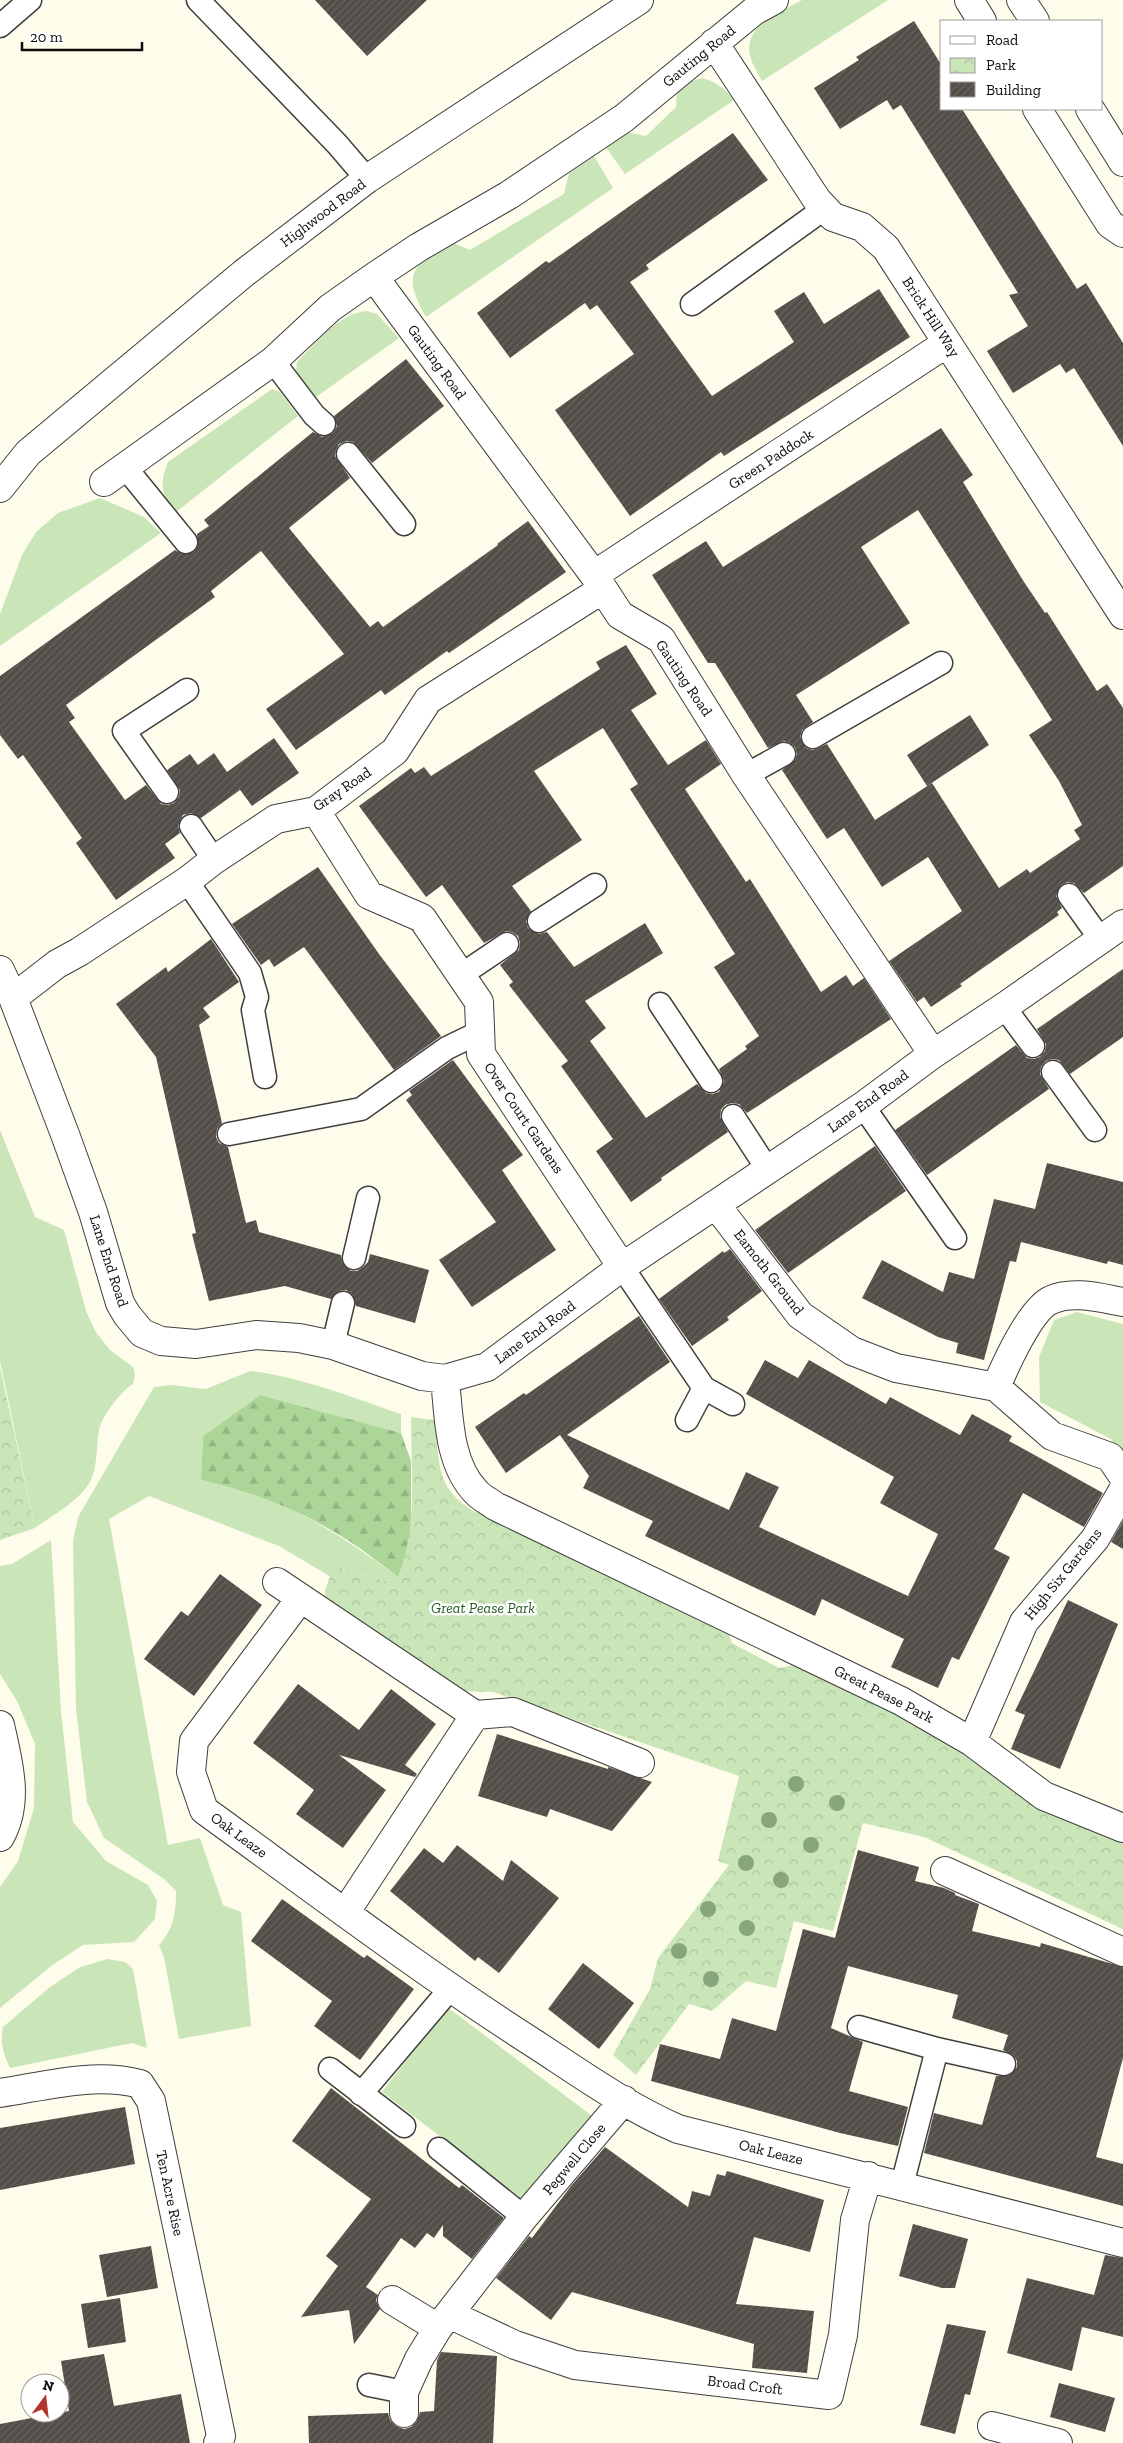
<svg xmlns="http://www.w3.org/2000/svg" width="1123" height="2443" font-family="'Zilla Slab',serif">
<defs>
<pattern id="forest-firs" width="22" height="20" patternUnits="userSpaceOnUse" patternTransform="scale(1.25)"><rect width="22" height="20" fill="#acd598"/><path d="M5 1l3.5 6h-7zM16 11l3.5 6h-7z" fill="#93b682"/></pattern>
<pattern id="park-crowns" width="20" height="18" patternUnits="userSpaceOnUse" patternTransform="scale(1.25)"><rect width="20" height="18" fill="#cae6b8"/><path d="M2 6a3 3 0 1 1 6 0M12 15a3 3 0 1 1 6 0" fill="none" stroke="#acc49d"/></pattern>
<pattern id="building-hatch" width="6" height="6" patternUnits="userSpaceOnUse" patternTransform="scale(1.25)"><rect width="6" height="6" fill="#544e49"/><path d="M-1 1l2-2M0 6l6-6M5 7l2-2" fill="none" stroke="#68635f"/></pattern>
</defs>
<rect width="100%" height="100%" fill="#fefceb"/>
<path fill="#cae6b8" d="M802 0H888L762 81C758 73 752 64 750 56 743 25 781 12 802 0Z
M701 78C715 81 725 88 734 100L625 174 605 146 627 132 646 136 676 107 677 86Z
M594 156 613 188 426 317C401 274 412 264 453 243L470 250 564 194 569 173Z
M367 311 377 314 399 338 316 397 296 373 297 362C318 342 337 314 367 311Z
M272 389 280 392 298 416 176 512C161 495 159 484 168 462Z
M100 498 144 517 161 533 0 646V614L22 555 36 532 58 513Z
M0 1130 35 1217 64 1230 86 1311 95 1331 110 1350 133 1367 135 1374 133 1384C121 1391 102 1416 99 1430 96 1446 98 1464 91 1480 81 1500 53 1515 35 1528L0 1361Z
M1077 1312 1123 1324V1456L1111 1439 1040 1402 1039 1357 1054 1320Z
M250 1371C302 1377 351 1397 401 1414V1433L260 1395 203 1436 201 1480C213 1483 226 1484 238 1488 297 1506 349 1541 398 1577L387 1581 334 1566 331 1577 279 1546 149 1496 109 1519 168 1845 200 1838 223 1905 241 1912 251 2026 179 2039 164 1957 159 1945C174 1929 176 1912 176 1891L164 1879 104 1838 87 1802 76 1709 73 1541 78 1517 154 1387 171 1385 206 1389Z
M51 1540 61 1711 73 1822 106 1861 148 1885 157 1901 155 1919 134 1942 83 1945 51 1966 0 2008V1887L18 1861 34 1808 35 1744 17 1701 0 1674V1566L12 1564Z
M108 1959 125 1962 133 1969 147 2048 132 2043 10 2068C3 2054 0 2041 3 2027L50 1987 80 1967Z
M447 2007 595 2118 522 2199 382 2092Z"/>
<path fill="url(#forest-firs)" d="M260 1395 401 1433 411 1461V1532L406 1557 398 1577C382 1565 366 1552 349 1541 304 1512 253 1491 201 1480L203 1436Z"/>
<path fill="url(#park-crowns)" d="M0 1367 35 1528 0 1540Z
M411 1417 435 1420C440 1463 434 1487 475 1512L727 1629 732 1643 779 1668 800 1664 912 1718 1123 1839V1929L924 1837 863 1823 833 1931 794 1921 776 1988 746 1981 712 2011 689 2004 636 2075 613 2055 650 1989 658 1958 729 1865 718 1861 739 1776 493 1692 460 1691 324 1604 325 1590 334 1566 387 1581 398 1577C418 1527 411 1470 411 1417Z"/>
<path fill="url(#building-hatch)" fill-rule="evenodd" d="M315 0H427L367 56Z
M914 21 942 66V109H962L1077 289 1086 283 1123 343V446L1074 368 1066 373 1060 364 1013 393 987 351 1028 326 1009 295 1018 293 901 105 893 110 887 100 840 129 814 88 859 60 856 57Z
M733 133 768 180 646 265 649 269 630 282 712 396 794 342 774 311 804 292 824 324 879 289 910 337 724 456 721 452 630 516 555 410 634 354 597 305 590 310 585 303 510 358 477 313 546 261 549 263Z
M406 359 444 406 372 463 353 442 347 441 339 444 336 450 335 456 350 478 289 528 370 627 378 621 383 627 498 545 497 544 528 521 566 572 449 653 447 651 385 695 381 690 296 750 266 709 344 654 261 551 211 591 215 597 66 705 75 718 69 722 125 800 146 785 161 804 168 805 174 803 179 797 180 790 167 770 190 754 198 765 214 753 227 772 274 738 299 773 252 806 232 779 240 790 201 818 191 813 183 815 178 826 180 833 165 844 175 858 116 900 76 843 82 838 23 755 18 759 0 735V676L175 550 182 554 194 552 198 546 197 534 209 526 204 520 313 432 322 437 333 433 337 426 334 416Z
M941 428 973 475 963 482 1024 582 1045 613 1047 612 1097 691 1107 684 1123 708V866L1084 893 1074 883 1067 882 1061 885 1056 896 1062 908 1057 912 1059 915 960 984 962 986 931 1007 924 997 917 1002 889 961 962 911 928 857 882 887 844 828 827 839 782 770 795 760 797 754 795 747 790 743 784 741 768 748 715 663H708L652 575 706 541 723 567ZM918 510 1052 720 1029 735 1059 781 1082 825 1074 830 1080 839 1030 873 1027 869 999 888 932 783 875 820 827 744 813 750 806 748 800 737 802 730 813 722 796 695 910 623 861 547Z
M626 645 657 694 631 710 668 765 706 740 721 764 685 789 746 882 750 879 821 992 846 975 853 986 864 978 891 1019 747 1113 739 1104 732 1103 725 1105 721 1110 720 1117 728 1132 661 1178 662 1180 631 1202 596 1151 613 1139 561 1066 568 1061 509 985 513 982 500 965 519 950 520 943 518 936 512 932 506 931 484 943 442 885 426 897 359 806 411 768 415 773 424 767 431 776 600 669 596 662ZM603 728 638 784 630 789 735 954 714 967 759 1036 745 1046 747 1049 719 1069 724 1081 719 1092 712 1094 706 1093 697 1084 646 1118 590 1041 606 1028 585 1001 663 953 645 923 574 967 547 932 539 934 528 928 526 921 531 911 512 886 582 840 534 771Z
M970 715 989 745 927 786 907 755Z
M318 867 379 954 441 1036 394 1070 304 947 274 967 269 959 261 965 232 924Z
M211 939 239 982 203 1008 210 1017 199 1025 222 1123 217 1129 216 1137 219 1143 228 1147 246 1223 256 1220 259 1232 341 1255 342 1262 351 1271H357L363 1267 368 1262 370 1254 429 1270 415 1323 356 1306 352 1294 346 1290 339 1291 331 1299 285 1286 209 1301 192 1234 196 1233 156 1057 116 1004 166 967 168 972Z
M1123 969V1037L1070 1074 1059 1060 1052 1059 1046 1061 1041 1067 1040 1074 1049 1089 927 1175 895 1130 1016 1045 1027 1058 1034 1059 1040 1057 1045 1051 1046 1044 1037 1029Z
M453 1060 523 1155 502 1170 556 1250 472 1307 439 1260 496 1222 406 1100 412 1095 409 1091Z
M875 1146 906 1191 788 1273 755 1230Z
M1047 1163 1123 1182V1265L1108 1261 1107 1264 1021 1242 1016 1262 1010 1261 984 1360 956 1353 958 1343 938 1337 862 1298 882 1260 943 1292 949 1272 974 1279 994 1199 1035 1209Z
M730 1249 762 1291 727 1317 729 1320 692 1346 659 1299 723 1251 724 1253Z
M639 1316 670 1362 567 1435 729 1510 746 1472 763 1480 779 1487 759 1527 908 1596 938 1534 880 1503 894 1477 746 1394 765 1360 798 1378 809 1360 886 1404 890 1397 960 1435 972 1414 1012 1436 1009 1441 1103 1493 1084 1527 1023 1493 994 1549 1010 1557 959 1660 952 1657 938 1688 891 1667 904 1639 822 1599 815 1616 645 1536 653 1521 583 1488 589 1476 560 1435 506 1473 475 1427 524 1393 526 1395Z
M1123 1521V1549L1111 1542Z
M220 1574 262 1605 194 1696 144 1659 181 1611 188 1616Z
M1068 1600 1118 1624 1060 1769 1011 1749 1025 1715 1015 1711Z
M298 1684 359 1730 391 1689 436 1724 405 1765 417 1774 415 1777 339 1755 386 1790 343 1848 296 1814 314 1790 253 1743Z
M497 1734 608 1769V1767L652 1782 612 1831 550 1809 547 1817 478 1796Z
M457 1845 503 1881 511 1860 559 1898 499 1973 478 1957 475 1961 390 1891 424 1848 443 1863Z
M858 1850 919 1867 915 1881 944 1888 955 1893V1895L979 1904 972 1931 1040 1947 1041 1943 1123 1967V2058L1096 2157 1123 2164V2206L924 2153 934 2113 982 2125 996 2076H1008L1017 2067V2061L1013 2055 1003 2050 1008 2035 952 2018 958 1995 848 1966 831 2028 863 2042 849 2091 908 2107 898 2146 840 2133 651 2081 660 2044 720 2059 732 2018 776 2031 803 1929 835 1938Z
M282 1899 364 1958 367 1955 414 1989 360 2060 314 2026 332 2001 251 1941Z
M583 1963 634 2003 599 2049 548 2009Z
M331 2088 459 2188 462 2185 504 2218 472 2259 443 2236V2225L434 2238 427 2233 415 2248 401 2238 366 2287 378 2295 376 2300 380 2309 354 2344 349 2310 301 2317 338 2266 326 2256 371 2199 292 2141Z
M125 2107 135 2164 0 2190V2128Z
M605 2147 688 2207 692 2191 710 2196 717 2174 725 2176 727 2171 824 2200 810 2252 754 2237 736 2304 814 2311 807 2373 752 2368 754 2344 572 2292 551 2320 496 2278 529 2236 532 2238 571 2186Z
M913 2224 968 2239 955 2288H942L899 2276Z
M151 2246 158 2288 107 2297 99 2255Z
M1105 2255 1123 2258V2337L1082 2327 1072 2371 1007 2353 1027 2278 1094 2295Z
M120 2298 126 2342 88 2348 81 2304Z
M947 2324 986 2331 970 2395 965 2394 955 2434 920 2425Z
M441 2352 497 2356 493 2443H309L308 2416 388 2413 390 2420 396 2426 404 2429 411 2427 417 2421 420 2412 434 2411 437 2360Z
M104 2354 114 2406 181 2394 190 2443H0V2424L69 2411 61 2361Z
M1059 2383 1115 2398 1105 2432 1050 2417Z"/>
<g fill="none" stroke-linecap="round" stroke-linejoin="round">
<defs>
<path id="service" d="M198 0 337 144 367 179
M0 26 30 0
M692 304 825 208
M273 361 314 415 324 424
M348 454 404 524
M125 467 186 542
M813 737 941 663
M746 775 784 754
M167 792 124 731 187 690
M191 826 214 860
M187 881 250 973 257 997 253 1010 265 1077
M1069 895 1101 940
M539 921 595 885
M461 975 507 944
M660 1004 711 1081
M1004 1007 1033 1046
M1053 1072 1095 1130
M863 1106 955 1238
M733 1116 768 1170
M229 1134 361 1109 447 1048 480 1032
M354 1258 368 1198
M622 1267 704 1388
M333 1345 343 1303
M687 1420 704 1388 733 1404
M859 2027 937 2049 1004 2064
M330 2069 404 2126
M361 2094 450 1989
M439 2149 524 2217
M902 2185 937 2049
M369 2385 404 2392"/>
<path id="minor" d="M969 0 982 21
M1021 0 1035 21
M714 43 817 200 833 217 862 227 886 248 1123 615
M1037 109 1110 224 1123 233
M1090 109 1123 162
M374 277 594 575 620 615 661 639 746 775 933 1054
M104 482 273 361 330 308 374 277 419 247 509 195 624 118 754 11 774 0
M594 575 947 343
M316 811 369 895 422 918 479 1002 481 1054 622 1267
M0 970 13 998 66 1137 93 1212 120 1303 127 1315 142 1333 161 1341 196 1344 256 1335 299 1338 333 1345 422 1376 445 1379 487 1367 622 1267 863 1106 933 1054 1004 1007 1123 924
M13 998 57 964 79 952 187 881 214 860 276 819 316 811 395 751 428 700 603 589
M716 1205 800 1315 852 1351 896 1368 996 1387
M1123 1302C1101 1298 1072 1290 1051 1300 1030 1309 1005 1366 996 1387L1052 1436 1110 1457 1123 1476
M445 1379C449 1416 448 1463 476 1492 481 1498 489 1501 495 1506L901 1701 972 1742 1044 1796 1123 1828
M277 1582 475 1715 345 1913
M300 1599 194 1741 191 1772 204 1810C313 1889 421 1971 535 2044 581 2074 627 2107 678 2129L1123 2243
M475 1715 513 1712 640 1763
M0 1725C8 1761 20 1802 0 1837
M972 1742 1024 1622 1095 1539 1123 1490
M945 1871 1123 1952
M0 2093C46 2086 94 2072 140 2084L151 2101 221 2436 218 2443
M392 2300 438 2328
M449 2314 515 2345 575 2365 829 2395 843 2335 855 2220 868 2176
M404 2413V2392L419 2359 438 2328 524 2217 624 2100
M992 2426 1058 2443"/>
<path id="tertiary" d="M0 488 28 453 244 273 367 179 639 0"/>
</defs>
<use href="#service" stroke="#3f3f3f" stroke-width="25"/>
<use href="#minor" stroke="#3f3f3f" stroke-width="30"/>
<use href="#tertiary" stroke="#3f3f3f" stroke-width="30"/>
<use href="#service" stroke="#fff" stroke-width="22"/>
<use href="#minor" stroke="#fff" stroke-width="28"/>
<use href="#tertiary" stroke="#fff" stroke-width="28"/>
</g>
<g fill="#87a67c">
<circle cx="796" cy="1784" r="8"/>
<circle cx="837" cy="1803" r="8"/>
<circle cx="769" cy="1820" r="8"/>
<circle cx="811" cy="1845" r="8"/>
<circle cx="746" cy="1863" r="8"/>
<circle cx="781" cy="1880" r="8"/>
<circle cx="708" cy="1909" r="8"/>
<circle cx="747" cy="1928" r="8"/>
<circle cx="679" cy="1951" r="8"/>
<circle cx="711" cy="1979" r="8"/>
</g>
<g text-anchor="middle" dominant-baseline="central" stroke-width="5" stroke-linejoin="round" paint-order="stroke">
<g font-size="15" fill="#0c0c0c" stroke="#fff">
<text transform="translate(699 56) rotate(-39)">Gauting Road</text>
<text transform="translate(323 213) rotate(-37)">Highwood Road</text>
<text transform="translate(931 317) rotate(57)">Brick Hill Way</text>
<text transform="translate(437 362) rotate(54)">Gauting Road</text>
<text transform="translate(771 459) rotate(-33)">Green Paddock</text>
<text transform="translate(684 678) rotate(56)">Gauting Road</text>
<text transform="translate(342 789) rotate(-34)">Gray Road</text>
<text transform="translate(868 1101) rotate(-36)">Lane End Road</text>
<text transform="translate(524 1118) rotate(56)">Over Court Gardens</text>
<text transform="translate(109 1261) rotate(72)">Lane End Road</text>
<text transform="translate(769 1272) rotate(52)">Eamoth Ground</text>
<text transform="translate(535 1332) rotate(-36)">Lane End Road</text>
<text transform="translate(1063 1574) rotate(-51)">High Six Gardens</text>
<text transform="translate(884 1694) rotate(27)">Great Pease Park</text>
<text transform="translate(239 1835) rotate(36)">Oak Leaze</text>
<text transform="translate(771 2152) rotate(14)">Oak Leaze</text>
<text transform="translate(574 2159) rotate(-50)">Pegwell Close</text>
<text transform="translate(170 2193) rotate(78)">Ten Acre Rise</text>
<text transform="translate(745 2385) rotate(7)">Broad Croft</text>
</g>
<g font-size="15" font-style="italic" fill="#265f21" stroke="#fff">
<text x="483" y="1608">Great Pease Park</text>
</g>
</g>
<rect x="940" y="20" width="162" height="90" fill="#ffffff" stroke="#9e9e9e"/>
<rect x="950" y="36" width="25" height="8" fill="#ffffff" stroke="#9e9e9e"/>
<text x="986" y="45" font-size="15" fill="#0c0c0c">Road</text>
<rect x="950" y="58" width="25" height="15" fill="url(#park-crowns)" stroke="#9e9e9e"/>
<text x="986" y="70" font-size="15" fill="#0c0c0c">Park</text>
<rect x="950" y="82" width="25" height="15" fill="url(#building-hatch)" stroke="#9e9e9e"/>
<text x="986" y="95" font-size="15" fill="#0c0c0c">Building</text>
<g transform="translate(45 2398) rotate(15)"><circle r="24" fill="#ffffff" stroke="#9e9e9e"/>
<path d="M0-4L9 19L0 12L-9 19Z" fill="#b3362d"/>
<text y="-8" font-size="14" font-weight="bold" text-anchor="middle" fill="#0c0c0c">N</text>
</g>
<path d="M22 42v8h120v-8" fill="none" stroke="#0c0c0c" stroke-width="2.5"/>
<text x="30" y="42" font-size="15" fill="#0c0c0c" stroke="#ffffff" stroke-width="4" paint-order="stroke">20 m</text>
</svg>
